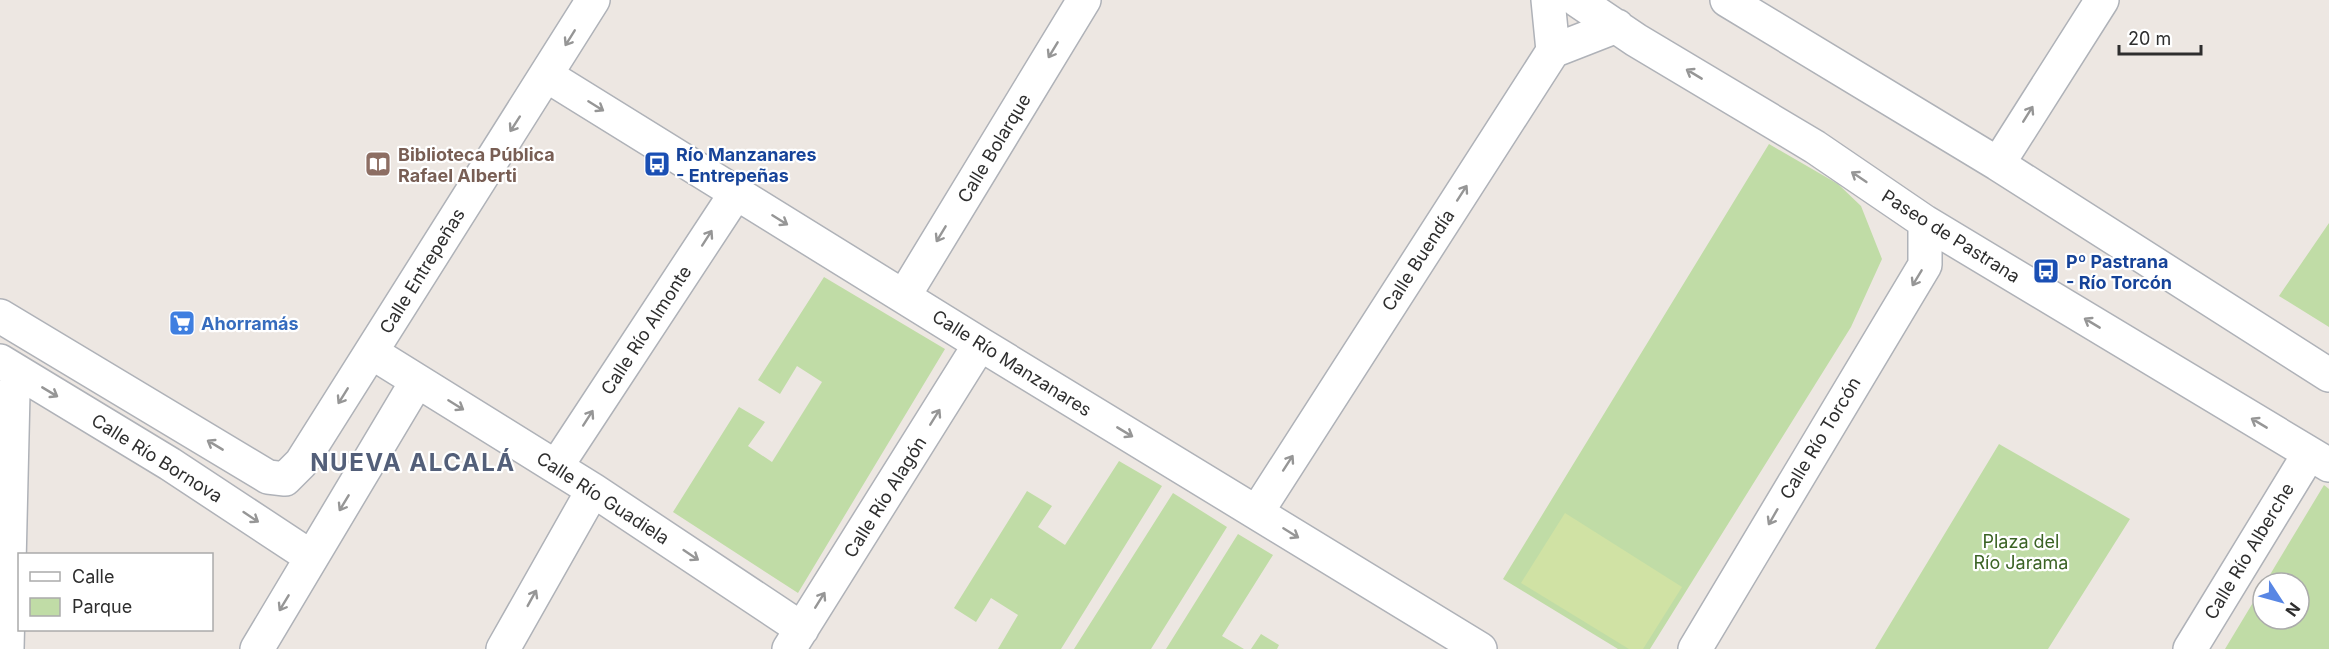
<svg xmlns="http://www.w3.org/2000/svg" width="2329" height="649" font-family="Inter,sans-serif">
<rect width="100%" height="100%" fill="#ede7e2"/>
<path fill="#c0dca6" d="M1769 144 1838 184 1861 206 1882 259 1851 327 1650 649H1618L1503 579Z
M2329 223V327L2279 296Z
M824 277 945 349 798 593 673 512 739 407 765 422 748 446 772 462 822 382 797 366 780 394 758 380Z
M1999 444 2130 519 2048 649H1875Z
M1119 461 1162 486 1061 649H998L1018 615 991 598 976 622 954 608 1027 491 1052 506 1038 527 1065 545Z
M2324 485 2329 489V649H2225L2263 586V619H2299V583H2265Z
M1173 493 1227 527 1151 649H1074Z
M1238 534 1273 555 1222 636 1244 649H1166Z
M1261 634 1279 645 1277 649H1251Z"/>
<path fill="#d0e2a4" d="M1565 513 1682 587 1643 649H1629L1521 583Z"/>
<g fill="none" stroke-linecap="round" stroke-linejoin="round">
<defs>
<path id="minor" d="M1577 0 1636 40 1815 147 1925 222 2329 465
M1727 0 1998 164 2329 375
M1553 51 1617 26
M546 75 980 344 1480 649
M1998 164 2102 0
M904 296 1084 0
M0 316 268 477 285 479 301 463 593 0
M371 352 593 490 802 629
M0 361 170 464 311 557
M556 467 736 193
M1257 512 1553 51 1548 0
M7 649 13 393 21 374
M257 649 417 381
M503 649 593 490
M789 649 980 344
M1695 649 1925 265V222
M2190 649 2309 454"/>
</defs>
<use href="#minor" stroke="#afb2b8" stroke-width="36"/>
<use href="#minor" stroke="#fff" stroke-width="33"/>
</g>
<defs><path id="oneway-shaft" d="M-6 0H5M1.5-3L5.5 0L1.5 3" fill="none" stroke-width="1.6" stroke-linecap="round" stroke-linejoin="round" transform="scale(1.5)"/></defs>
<g stroke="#969696">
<use href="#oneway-shaft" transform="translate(570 38) rotate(122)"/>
<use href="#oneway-shaft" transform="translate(1053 50) rotate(121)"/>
<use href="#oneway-shaft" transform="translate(1694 74) rotate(-149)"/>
<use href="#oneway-shaft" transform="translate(596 106) rotate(32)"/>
<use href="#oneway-shaft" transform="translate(2028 114) rotate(-58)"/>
<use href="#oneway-shaft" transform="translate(515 124) rotate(123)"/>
<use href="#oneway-shaft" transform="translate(1859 177) rotate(-146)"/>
<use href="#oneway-shaft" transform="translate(1462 193) rotate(-57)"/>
<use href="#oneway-shaft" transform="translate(780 220) rotate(32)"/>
<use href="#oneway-shaft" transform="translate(941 234) rotate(121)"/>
<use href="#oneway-shaft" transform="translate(707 238) rotate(-57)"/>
<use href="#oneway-shaft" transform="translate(1917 278) rotate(121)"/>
<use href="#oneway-shaft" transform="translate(2092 323) rotate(-149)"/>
<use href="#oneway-shaft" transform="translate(50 392) rotate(31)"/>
<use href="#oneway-shaft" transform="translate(343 396) rotate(122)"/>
<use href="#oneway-shaft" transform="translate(456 405) rotate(32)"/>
<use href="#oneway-shaft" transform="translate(935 417) rotate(-58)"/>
<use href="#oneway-shaft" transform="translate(588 418) rotate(-57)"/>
<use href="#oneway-shaft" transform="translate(2259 423) rotate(-149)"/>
<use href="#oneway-shaft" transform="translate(1125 432) rotate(31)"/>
<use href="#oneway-shaft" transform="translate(215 445) rotate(-149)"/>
<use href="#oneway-shaft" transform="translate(1288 463) rotate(-57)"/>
<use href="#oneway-shaft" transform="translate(344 503) rotate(121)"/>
<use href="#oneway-shaft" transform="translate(251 517) rotate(34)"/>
<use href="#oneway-shaft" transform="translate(1773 517) rotate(120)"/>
<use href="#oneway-shaft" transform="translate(1291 533) rotate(32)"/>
<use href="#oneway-shaft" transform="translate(691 555) rotate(34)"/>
<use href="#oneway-shaft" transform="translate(532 598) rotate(-61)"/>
<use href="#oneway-shaft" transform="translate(820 600) rotate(-58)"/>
<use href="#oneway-shaft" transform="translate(284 603) rotate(121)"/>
</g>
<defs>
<symbol id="library-square" viewBox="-11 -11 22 22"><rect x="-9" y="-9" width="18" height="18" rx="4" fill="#8d6e63" stroke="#fff"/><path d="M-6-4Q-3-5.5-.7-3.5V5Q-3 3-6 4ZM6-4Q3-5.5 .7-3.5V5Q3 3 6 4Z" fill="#fff"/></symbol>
<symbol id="bus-square" viewBox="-11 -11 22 22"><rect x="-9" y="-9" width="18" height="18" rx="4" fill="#1a4fb4" stroke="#fff"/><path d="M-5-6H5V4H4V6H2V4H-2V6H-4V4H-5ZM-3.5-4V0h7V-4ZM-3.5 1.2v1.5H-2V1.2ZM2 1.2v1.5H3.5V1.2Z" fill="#fff"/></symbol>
<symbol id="supermarket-square" viewBox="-11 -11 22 22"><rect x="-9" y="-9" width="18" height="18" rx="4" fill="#3f7fe0" stroke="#fff"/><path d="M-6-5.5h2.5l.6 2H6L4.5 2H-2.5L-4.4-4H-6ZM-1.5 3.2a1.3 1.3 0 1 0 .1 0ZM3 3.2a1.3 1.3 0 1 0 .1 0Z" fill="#fff"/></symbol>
</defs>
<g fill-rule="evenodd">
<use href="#library-square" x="363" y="149" width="30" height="30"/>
<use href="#bus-square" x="642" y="149" width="30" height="30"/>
<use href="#bus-square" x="2031" y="256" width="30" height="30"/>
<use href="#supermarket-square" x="167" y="308" width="30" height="30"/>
</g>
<g text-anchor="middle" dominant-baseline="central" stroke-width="4.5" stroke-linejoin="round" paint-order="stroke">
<g font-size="18" fill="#2e2e2e" stroke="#fff">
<text transform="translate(994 148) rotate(-59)">Calle Bolarque</text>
<text transform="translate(1951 236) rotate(32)">Paseo de Pastrana</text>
<text transform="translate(1418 260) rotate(-57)">Calle Buendía</text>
<text transform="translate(422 271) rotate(-58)">Calle Entrepeñas</text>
<text transform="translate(646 330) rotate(-57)">Calle Río Almonte</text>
<text transform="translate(1012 363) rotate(32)">Calle Río Manzanares</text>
<text transform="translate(1820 438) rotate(-59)">Calle Río Torcón</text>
<text transform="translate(157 458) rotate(32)">Calle Río Bornova</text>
<text transform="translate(885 497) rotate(-58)">Calle Río Alagón</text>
<text transform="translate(603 498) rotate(33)">Calle Río Guadiela</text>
<text transform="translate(2249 551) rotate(-59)">Calle Río Alberche</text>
</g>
<g font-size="18" font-weight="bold" fill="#785e54" stroke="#fff" text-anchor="start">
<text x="398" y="154">Biblioteca Pública<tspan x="398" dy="21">Rafael Alberti</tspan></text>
</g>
<g font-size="18" font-weight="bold" fill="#164399" stroke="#fff" text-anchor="start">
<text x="676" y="154">Río Manzanares<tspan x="676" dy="21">- Entrepeñas</tspan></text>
<text x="2066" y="261">Pº Pastrana<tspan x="2066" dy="21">- Río Torcón</tspan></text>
</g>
<g font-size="18" font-weight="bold" fill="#366cbe" stroke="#fff" text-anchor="start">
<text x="201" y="323">Ahorramás</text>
</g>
<g font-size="18" fill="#3b6325" stroke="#fff">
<text x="2021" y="541">Plaza del<tspan x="2021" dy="21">Río Jarama</tspan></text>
</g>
<g font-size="24" font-weight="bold" letter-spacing="1.5" fill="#535f79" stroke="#fff">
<text x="413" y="462">NUEVA ALCALÁ</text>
</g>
</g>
<rect x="18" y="553" width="195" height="78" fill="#ffffff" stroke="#ababab" stroke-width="1.5"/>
<rect x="30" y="572" width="30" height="9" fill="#ffffff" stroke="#ababab" stroke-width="1.5"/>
<text x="72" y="583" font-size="18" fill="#2e2e2e">Calle</text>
<rect x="30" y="598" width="30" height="18" fill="#c0dca6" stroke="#ababab" stroke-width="1.5"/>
<text x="72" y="613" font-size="18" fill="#2e2e2e">Parque</text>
<g transform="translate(2281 601) rotate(126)"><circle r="28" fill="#ffffff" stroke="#ababab" stroke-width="1.5"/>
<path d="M0-4.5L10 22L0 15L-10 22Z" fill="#5886e4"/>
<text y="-9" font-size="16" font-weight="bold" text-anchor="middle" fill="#2e2e2e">N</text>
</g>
<path d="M2119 45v9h82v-9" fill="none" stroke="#2e2e2e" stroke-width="3"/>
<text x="2128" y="45" font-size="18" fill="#2e2e2e" stroke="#ffffff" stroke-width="4.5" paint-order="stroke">20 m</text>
</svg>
